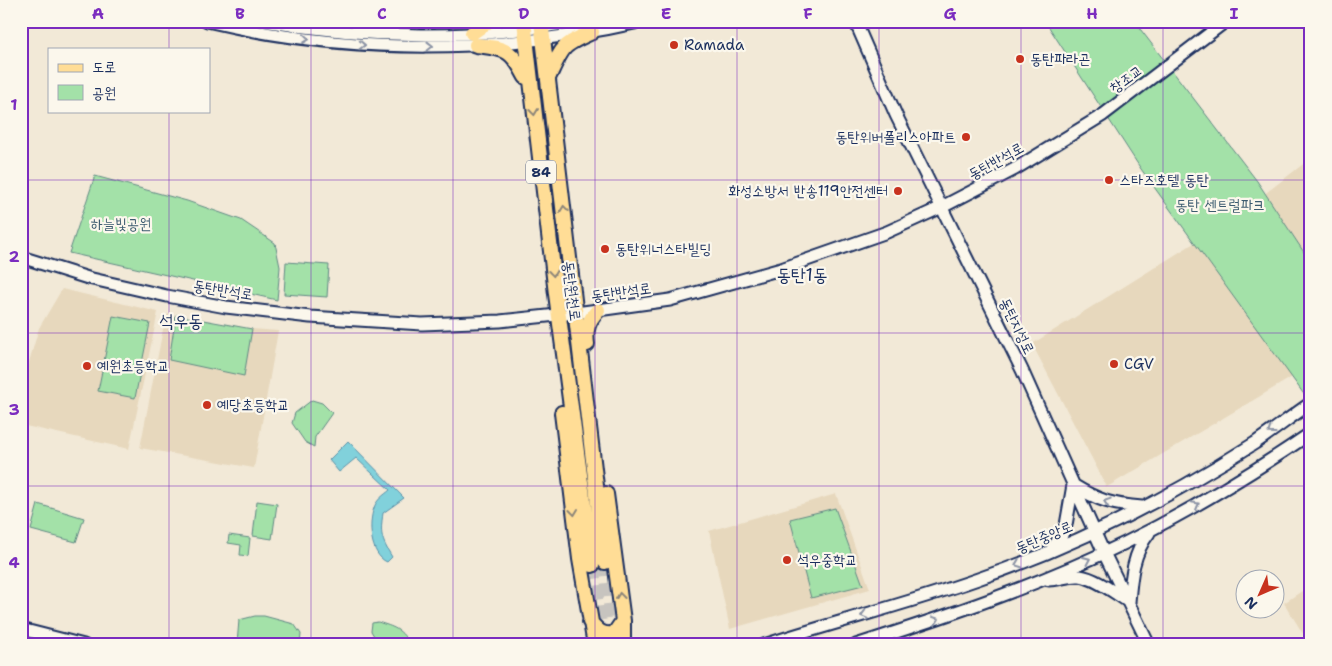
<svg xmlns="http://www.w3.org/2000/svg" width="1332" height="666" font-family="'Shantell Sans','Poor Story',sans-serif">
<rect width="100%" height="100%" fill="#f2e9d7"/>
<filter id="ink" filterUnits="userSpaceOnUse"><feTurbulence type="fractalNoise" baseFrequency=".02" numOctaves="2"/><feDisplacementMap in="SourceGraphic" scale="10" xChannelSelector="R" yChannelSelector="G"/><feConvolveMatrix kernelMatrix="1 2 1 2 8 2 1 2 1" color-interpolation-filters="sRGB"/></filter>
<g filter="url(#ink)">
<path fill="#e7d8bd" d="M1311 158V363L1299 373 1107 487 1032 344 1231 220Z
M62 289 158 312 129 449 21 425V389L39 328Z
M168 314 252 329 278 331 254 468 140 448 163 329Z
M836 494 870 589 730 629 709 531Z
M1311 585V645H1310L1284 603Z"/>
<path fill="#a3e1a8" stroke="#5f8883" d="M1045 21H1134L1257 181 1311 263V404L1141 169Z
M95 176 187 201 241 220 275 243 280 267 277 300 69 253Z
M286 262 329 265 327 297 284 294Z
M176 315 252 329 244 376 169 360Z
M113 316 150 323 135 398 98 391Z
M312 400 322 403 332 413 315 437 314 447 305 442 292 423 295 413Z
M257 501 277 504 272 539 253 536Z
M38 504 84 518 76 542 31 530Z
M835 508 863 585 811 598 790 519Z
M229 535 250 538 248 556 240 555 241 545 228 543Z
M255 616H264L294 624 301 634 300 645 237 644 239 620Z
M378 622C393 627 403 629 409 645L379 644 371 631 372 623Z"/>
<path fill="#81d1db" stroke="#5890a9" d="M348 441 404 498 383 513C380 534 381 539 392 557L387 562C370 555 368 523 374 508 376 500 384 495 390 490L356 458 339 472 329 460Z"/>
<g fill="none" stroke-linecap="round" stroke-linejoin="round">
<path stroke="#c7c4bf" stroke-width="14" stroke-dasharray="14 7" stroke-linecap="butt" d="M605 562 615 645
M592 565 603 645"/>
<defs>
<path id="tertiary" d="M207 21C350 55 501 54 644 21
M264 21C365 38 476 41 577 21
M855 21 896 115 1022 370 1104 553 1149 645
M21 257 88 278 167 296 226 307 310 317 422 324 500 321 576 313 670 300 781 269 887 232 942 207 1015 169 1103 115 1226 21
M1051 550 1062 535 1066 525 1073 485C1099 501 1113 505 1142 507
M1049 580C1059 580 1070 575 1080 576 1096 578 1116 594 1129 602 1131 577 1133 553 1149 533
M21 629 84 645
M764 645C835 622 907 604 978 579 1075 546 1169 498 1255 443 1274 430 1292 416 1311 403
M856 645C947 616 1039 585 1125 543 1190 511 1251 474 1311 433"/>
<path id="primary" d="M524 21 556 294 592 565
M541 21 605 562
M472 33 489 21
M476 45C506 49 511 48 526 77
M549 76C563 46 562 45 592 32
M587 344C585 329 588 321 598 310
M562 413 580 559 595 645
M606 494 623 621V645
M590 622C597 630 602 636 614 634L623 621"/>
</defs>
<use href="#tertiary" stroke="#1b2f5e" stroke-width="15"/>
<use href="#primary" stroke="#1b2f5e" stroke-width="18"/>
<use href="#tertiary" stroke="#fbf7ec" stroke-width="11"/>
<use href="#primary" stroke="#ffdd96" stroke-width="14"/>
</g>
<defs><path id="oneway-chevron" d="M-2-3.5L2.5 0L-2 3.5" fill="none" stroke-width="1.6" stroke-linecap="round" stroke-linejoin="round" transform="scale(1.25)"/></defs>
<g stroke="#8b93a5">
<use href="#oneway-chevron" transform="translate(306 39) rotate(6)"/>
<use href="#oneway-chevron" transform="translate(362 45) rotate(2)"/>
<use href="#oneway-chevron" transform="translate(430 46) rotate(-1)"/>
<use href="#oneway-chevron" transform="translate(1271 431) rotate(144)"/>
<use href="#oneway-chevron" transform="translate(1107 502) rotate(-162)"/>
<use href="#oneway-chevron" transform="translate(1196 505) rotate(-29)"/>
<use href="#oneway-chevron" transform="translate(1087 560) rotate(-24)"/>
<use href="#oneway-chevron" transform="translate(1018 564) rotate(159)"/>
<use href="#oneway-chevron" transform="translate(864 615) rotate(165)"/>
<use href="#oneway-chevron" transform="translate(936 620) rotate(-19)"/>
</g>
<g stroke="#8d867a">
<use href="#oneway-chevron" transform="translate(534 112) rotate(83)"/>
<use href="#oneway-chevron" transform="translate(564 209) rotate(-97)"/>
<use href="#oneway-chevron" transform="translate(553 273) rotate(83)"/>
<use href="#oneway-chevron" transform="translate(574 512) rotate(83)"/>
<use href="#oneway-chevron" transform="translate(620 596) rotate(-97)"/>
</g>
</g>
<path fill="none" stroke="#7b2cbf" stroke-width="1" stroke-opacity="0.55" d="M169 21V49M311 21V645M453 21V645M595 21V645M737 21V645M879 21V645M1021 21V645M1163 21V645M169 111V645M21 180H1311M21 333H1311M21 486H1311"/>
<g fill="#c8321e" stroke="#fbf7ec" stroke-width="2">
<circle cx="674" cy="45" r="5"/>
<circle cx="1020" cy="59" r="5"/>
<circle cx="966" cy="137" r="5"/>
<circle cx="1109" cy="180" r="5"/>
<circle cx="898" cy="191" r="5"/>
<circle cx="605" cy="249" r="5"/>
<circle cx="1114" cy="364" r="5"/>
<circle cx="87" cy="366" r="5"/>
<circle cx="207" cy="405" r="5"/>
<circle cx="787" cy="560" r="5"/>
</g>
<g text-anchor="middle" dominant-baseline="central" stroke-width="4.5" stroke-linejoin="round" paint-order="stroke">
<rect fill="#fbf7ec" stroke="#5e6b89" stroke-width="1" x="526" y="160.5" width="30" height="23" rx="4"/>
<g font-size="14" font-weight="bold" fill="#1b2f5e">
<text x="541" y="172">84</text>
</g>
<g font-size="15" fill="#1b2f5e" stroke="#fbf7ec" text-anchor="start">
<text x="684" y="45">Ramada</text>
<text x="1030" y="59">동탄파라곤</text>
<text x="956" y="137" text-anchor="end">동탄위버폴리스아파트</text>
<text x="1119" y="180">스타즈호텔 동탄</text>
<text x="888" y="191" text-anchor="end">화성소방서 반송119안전센터</text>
<text x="615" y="249">동탄위너스타빌딩</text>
<text x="1124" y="364">CGV</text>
<text x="97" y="366">예원초등학교</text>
<text x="217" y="405">예당초등학교</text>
<text x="797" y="560">석우중학교</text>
</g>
<g font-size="15" fill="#1b2f5e" stroke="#fbf7ec">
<text transform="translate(1126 79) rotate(-36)">창조교</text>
<text transform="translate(996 161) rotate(-29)">동탄반석로</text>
<text transform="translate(223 290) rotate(9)">동탄반석로</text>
<text transform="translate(572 291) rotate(83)">동탄원천로</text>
<text transform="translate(621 292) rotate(-8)">동탄반석로</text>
<text transform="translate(1017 326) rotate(64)">동탄지성로</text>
<text transform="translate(1044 537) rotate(-23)">동탄중앙로</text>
</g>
<g font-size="15" fill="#3d5c70" stroke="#fbf7ec">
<text x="1220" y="205">동탄 센트럴파크</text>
<text x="121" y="224">하늘빛공원</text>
</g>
<g font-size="18" fill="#1b2f5e" stroke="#fbf7ec">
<text x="802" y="275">동탄1동</text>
<text x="181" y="321">석우동</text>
</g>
</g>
<rect width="1332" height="666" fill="none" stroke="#fbf7ec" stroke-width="55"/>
<rect x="48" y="48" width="162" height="65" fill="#fbf7ec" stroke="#a1a7b3"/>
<rect x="58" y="64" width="25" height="8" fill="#ffdd96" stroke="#a1a7b3"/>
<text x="92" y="72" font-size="15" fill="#1b2f5e">도로</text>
<rect x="58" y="85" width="25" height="15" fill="#a3e1a8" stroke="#a1a7b3"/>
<text x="92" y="98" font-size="15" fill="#1b2f5e">공원</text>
<g transform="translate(1260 594) rotate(225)"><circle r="24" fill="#fbf7ec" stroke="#a1a7b3"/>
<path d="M0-4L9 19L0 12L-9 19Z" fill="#c8321e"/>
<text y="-8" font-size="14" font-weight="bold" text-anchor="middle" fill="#1b2f5e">N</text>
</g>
<rect x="28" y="28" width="1276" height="610" fill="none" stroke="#7b2cbf" stroke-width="2"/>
<g font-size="16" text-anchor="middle" font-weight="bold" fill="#7b2cbf">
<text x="98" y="19">A</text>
<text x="240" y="19">B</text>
<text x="382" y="19">C</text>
<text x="524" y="19">D</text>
<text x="666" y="19">E</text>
<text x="808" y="19">F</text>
<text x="950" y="19">G</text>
<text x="1092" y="19">H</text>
<text x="1234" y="19">I</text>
<text x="14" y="110">1</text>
<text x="14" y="262">2</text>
<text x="14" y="415">3</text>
<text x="14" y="568">4</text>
</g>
</svg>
